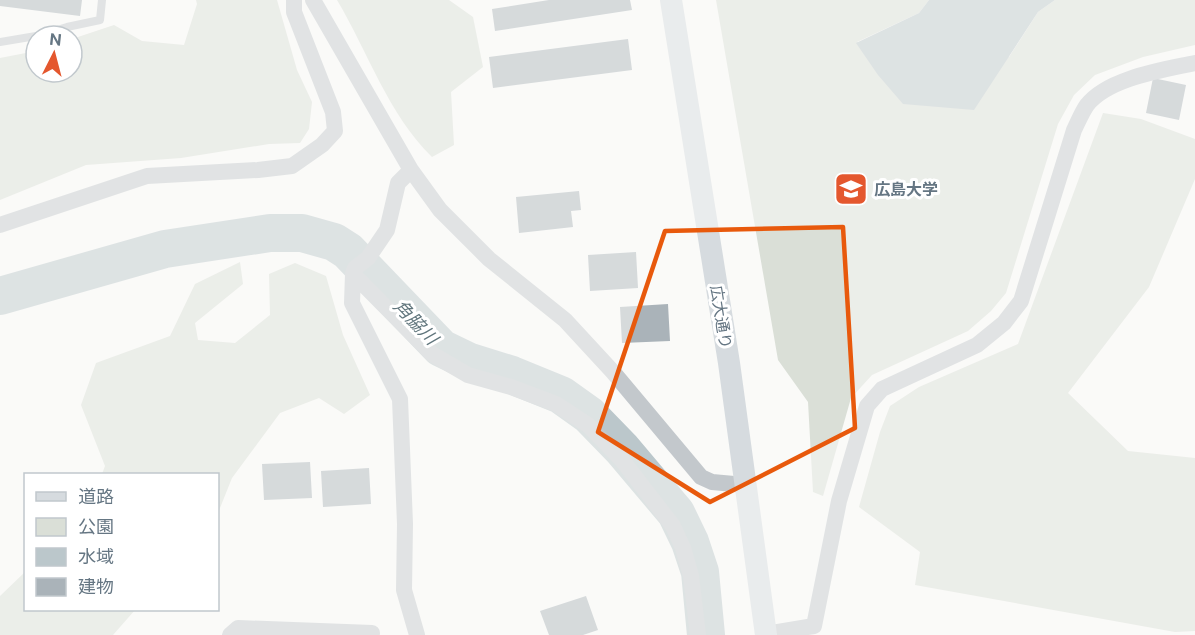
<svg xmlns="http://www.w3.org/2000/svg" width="1195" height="635" font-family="'Public Sans','Noto Sans JP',sans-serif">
<rect width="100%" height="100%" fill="#fafaf8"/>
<path fill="#dadfd7" d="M196 0H277L297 70 312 102 309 129 300 143 269 144 181 158 86 165 0 200V58L36 51V72H72V39L114 25 142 41 184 45 197 4Z
M337 0H449L473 17 483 67 451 92 454 145 432 157C388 114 368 52 337 0Z
M716 0H929L919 13 857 42 1009 57 1038 12 1055 0H1195V45L1143 57 1095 75 1074 95 1058 124 1006 293 991 311 968 331 872 375 851 398 823 496 813 492 808 402 778 360Z
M1103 113 1141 119 1195 139V179L1149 287 1068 393 1128 451 1195 458V631L1175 632 915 585 920 552 859 507 880 432 890 406 919 387 1018 344Z
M240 262 243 284 195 323 198 340 235 343 270 315 269 274 295 263 326 276 343 335 370 395 344 414 319 398 280 413 232 478 218 513V474H102L105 466 81 405 96 363 170 336 195 284Z
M25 572 26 610H135L113 635H0V596Z"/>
<path fill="#bbc7cb" d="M929 0H1055L1038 12 974 110 903 104 878 75 856 43 919 13Z"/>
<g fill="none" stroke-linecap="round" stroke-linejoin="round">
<path stroke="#bbc7cb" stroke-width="38" d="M0 296 165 249 270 233H302L334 242 348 251 441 348 470 362 512 375 561 395 589 415 622 449 676 513 690 542 700 572 706 635"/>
</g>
<path fill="#aab3b9" d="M0 0H82L80 16 0 6Z
M549 0H630L632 10 495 31 492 9Z
M628 39 632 70 493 88 489 57Z
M1153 78 1186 85 1179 120 1146 113Z
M579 191 581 210 571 211 573 227 519 233 516 197Z
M636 252 638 288 590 291 588 255Z
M668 304 670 341 622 343 620 307Z
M310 462 312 498 264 500 262 464Z
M369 468 371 504 323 507 321 471Z
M586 596 598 630 583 635H549L540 611Z"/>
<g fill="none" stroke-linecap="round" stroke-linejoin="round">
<path stroke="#c3c8cc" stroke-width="8" d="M37 36 67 27 100 20 102 0
M0 42 36 36"/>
<path stroke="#c3c8cc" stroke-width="16" d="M313 0 411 170 440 210 489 259 565 320 613 372 701 477 712 482 745 485
M411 170 398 183 387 230 368 258 355 268 353 274 352 303 400 399 405 524 404 590 417 635
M0 225 147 176 258 170 292 166 322 145 335 131 333 112 294 12V0
M353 274 432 354 468 375 511 387 556 404 588 425 622 460 673 526 683 548 691 576 698 635
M766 634 814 626 839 501 867 406 882 389 977 345 1004 323 1021 301 1074 130C1078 122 1082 112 1087 105 1108 78 1163 70 1195 63
M230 635 238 628 372 633"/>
<path stroke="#d6dbdf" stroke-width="22" d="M671 0 729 363 766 635"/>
</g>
<path d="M0 0H1195V635H0ZM843 227 855 428 710 502 598 432 665 231Z" fill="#fafaf8" fill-opacity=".55" fill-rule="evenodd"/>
<path fill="none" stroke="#e8590c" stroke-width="4.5" stroke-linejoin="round" d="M843 227 855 428 710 502 598 432 665 231Z"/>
<defs>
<symbol id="university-square" viewBox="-11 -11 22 22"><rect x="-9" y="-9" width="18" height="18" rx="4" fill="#e4572e" stroke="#fff"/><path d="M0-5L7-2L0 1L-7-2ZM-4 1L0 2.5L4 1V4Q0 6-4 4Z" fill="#fff"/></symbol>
</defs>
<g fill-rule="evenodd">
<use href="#university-square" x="832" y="170" width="38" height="38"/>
</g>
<g text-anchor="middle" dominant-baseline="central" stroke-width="6" stroke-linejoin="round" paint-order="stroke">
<g font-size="16" font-weight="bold" fill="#657683" stroke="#fff" text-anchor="start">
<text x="874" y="189">広島大学</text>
</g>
<g font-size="16" fill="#657683" stroke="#fff">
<text transform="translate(721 317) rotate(81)">広大通り</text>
</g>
<g font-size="18" font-style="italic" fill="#60757c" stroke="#fff">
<text transform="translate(416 322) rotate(46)">角脇川</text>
</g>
</g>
<rect x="24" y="473" width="195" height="138" fill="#ffffff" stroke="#c1c8cd" stroke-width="1.5"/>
<rect x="36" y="492" width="30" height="9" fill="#d6dbdf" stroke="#c1c8cd" stroke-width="1.5"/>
<text x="78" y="503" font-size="18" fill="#657683">道路</text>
<rect x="36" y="518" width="30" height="18" fill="#dadfd7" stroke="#c1c8cd" stroke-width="1.5"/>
<text x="78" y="533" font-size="18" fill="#657683">公園</text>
<rect x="36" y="548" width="30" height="18" fill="#bbc7cb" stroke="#c1c8cd" stroke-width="1.5"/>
<text x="78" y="563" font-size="18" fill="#657683">水域</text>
<rect x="36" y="578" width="30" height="18" fill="#aab3b9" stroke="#c1c8cd" stroke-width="1.5"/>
<text x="78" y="593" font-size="18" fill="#657683">建物</text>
<g transform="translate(54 54) rotate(6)"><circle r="28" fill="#ffffff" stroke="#c1c8cd" stroke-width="1.5"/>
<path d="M0-4.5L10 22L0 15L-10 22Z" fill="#e4572e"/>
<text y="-9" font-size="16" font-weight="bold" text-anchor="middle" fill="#657683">N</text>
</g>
</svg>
